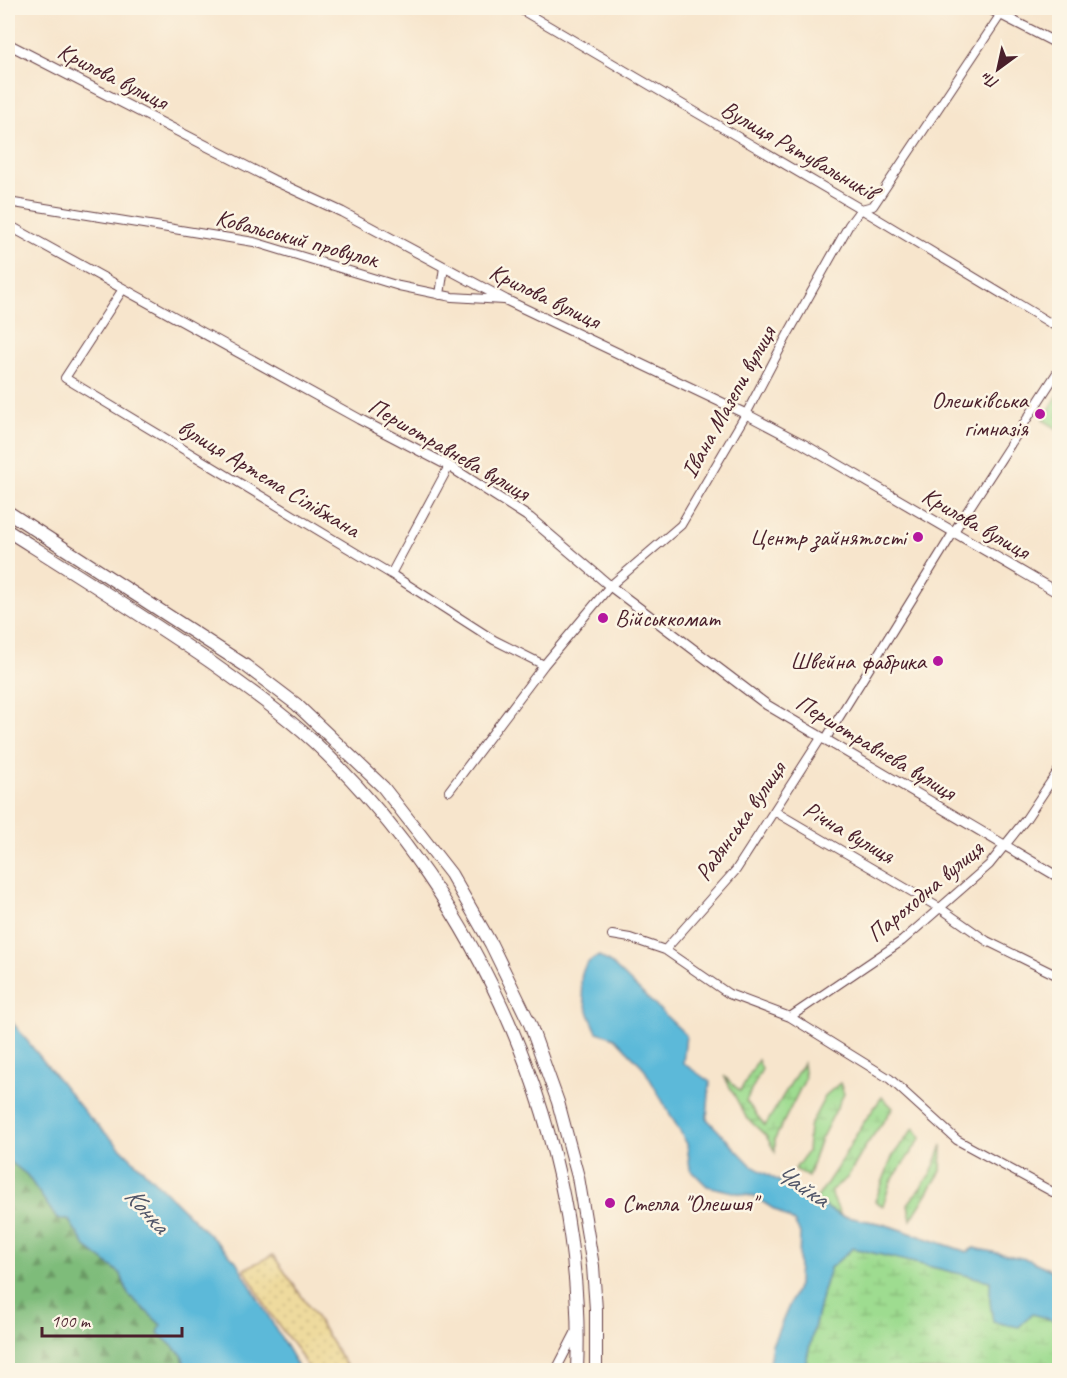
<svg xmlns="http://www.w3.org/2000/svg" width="1067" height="1378" font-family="Caveat,sans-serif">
<defs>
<pattern id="forest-firs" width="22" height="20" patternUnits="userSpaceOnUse" patternTransform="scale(1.5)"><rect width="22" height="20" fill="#7ebc7a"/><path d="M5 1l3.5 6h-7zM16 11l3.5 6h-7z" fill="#699864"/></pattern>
<pattern id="wetland-marsh" width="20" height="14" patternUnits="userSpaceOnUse" patternTransform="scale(1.5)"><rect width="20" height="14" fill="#9edc90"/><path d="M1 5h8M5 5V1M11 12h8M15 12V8" fill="none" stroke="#8abc7c"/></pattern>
<pattern id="sand-dots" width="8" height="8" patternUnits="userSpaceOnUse" patternTransform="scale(1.5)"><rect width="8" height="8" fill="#eeda9e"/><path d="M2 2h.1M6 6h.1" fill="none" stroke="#cebb88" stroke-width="1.8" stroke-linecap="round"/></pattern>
</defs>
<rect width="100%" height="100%" fill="#fcf5e5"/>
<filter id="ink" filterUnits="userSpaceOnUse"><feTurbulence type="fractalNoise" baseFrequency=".0167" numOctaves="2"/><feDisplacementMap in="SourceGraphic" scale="12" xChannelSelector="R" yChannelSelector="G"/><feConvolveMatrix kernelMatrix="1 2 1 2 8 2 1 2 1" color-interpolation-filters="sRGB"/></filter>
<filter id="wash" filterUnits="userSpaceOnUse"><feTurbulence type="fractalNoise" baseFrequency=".008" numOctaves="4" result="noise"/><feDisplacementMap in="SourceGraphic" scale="24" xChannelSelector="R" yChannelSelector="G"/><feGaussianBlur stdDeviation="1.35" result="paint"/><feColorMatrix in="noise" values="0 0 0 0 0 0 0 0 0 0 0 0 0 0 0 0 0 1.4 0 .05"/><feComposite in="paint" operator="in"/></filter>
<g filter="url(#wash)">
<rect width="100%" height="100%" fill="#f7e5cc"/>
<path fill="url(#forest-firs)" stroke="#646e52" stroke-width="1.5" d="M8 1160 27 1175 57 1218 68 1219 86 1247 121 1274 128 1294 161 1325 159 1333 182 1355 186 1370H8Z"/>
<path fill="url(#wetland-marsh)" stroke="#747e5e" stroke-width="1.5" d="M758 1060 762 1069 746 1101 765 1126 803 1063 805 1079 775 1139V1152L766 1136 746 1117 724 1076 740 1091Z
M840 1083 844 1094 820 1141 808 1177 795 1169 807 1152 809 1127 826 1095Z
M882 1097 893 1108 867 1144 847 1178 830 1191 841 1216 883 1224 967 1252 974 1248 984 1258 841 1216 815 1201 837 1168 862 1125Z
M914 1128 921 1138 890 1183 883 1206 875 1201 893 1155Z
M942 1145 941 1171 911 1220 908 1204 931 1174Z
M853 1248 990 1281 1059 1305V1370H804L823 1291 830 1268Z"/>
<path fill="url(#sand-dots)" stroke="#9c7c64" stroke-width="1.5" d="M273 1255 314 1314 349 1370H309L298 1351 271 1315 244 1269Z"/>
<path fill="#9edc90" stroke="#747e5e" stroke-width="1.5" d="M1059 393V430L1043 420Z"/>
<path fill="#5bb9d9" stroke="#526c82" stroke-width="1.5" d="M599 956 612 964 686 1035 683 1063 710 1082 707 1119 752 1166 841 1216 883 1224 967 1252 974 1248 1030 1260 1059 1274V1322L1032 1314 1019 1327 993 1322 990 1302V1281L853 1248 830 1268 823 1291 804 1370H768L772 1345 798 1285 800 1233 794 1222 755 1197 707 1186 690 1169 687 1144 643 1067 615 1038 597 1032C589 1014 572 981 587 964 589 960 595 958 599 956Z
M8 1017 87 1115 236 1261 300 1370H186L182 1355 158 1333 161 1325 128 1294 121 1274 86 1247 68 1219H57L27 1175 8 1160Z"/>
</g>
<g filter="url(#ink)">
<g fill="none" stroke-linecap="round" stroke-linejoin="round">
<defs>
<path id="minor" d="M518 8 861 209 1060 329
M8 202 254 242 399 286 452 297 504 300
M123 289 65 378 391 574 494 640 544 665
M440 295 444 267
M391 574 449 466
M825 740 953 533 1060 368
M449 791 544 665 610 586 681 525 746 414 789 332 849 225 861 209 873 206 1005 8
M774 811 943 910 987 941 1060 977
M612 935 630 938 665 950 729 994 790 1017 890 1079 957 1140 1060 1196
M665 950 736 870 821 738
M790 1017 902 941 989 865 1026 819 1060 768
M556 1370 575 1333"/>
<path id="tertiary" d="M988 8 1060 45
M8 44 273 180 342 212 506 300 746 414 803 444 1060 594
M8 225 359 419 449 466 530 518 610 586 767 705 1060 878"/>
<path id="trunk" d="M8 512 246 666 296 704 383 787 451 874 491 944 530 1024 558 1102 578 1177 593 1266 596 1310V1370
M8 531C76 574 145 617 212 663 247 688 282 713 314 742 481 900 587 1140 577 1370"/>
</defs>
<use href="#minor" stroke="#643d43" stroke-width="10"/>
<use href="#tertiary" stroke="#643d43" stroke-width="11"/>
<use href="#trunk" stroke="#643d43" stroke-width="14"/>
<use href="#minor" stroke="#fff" stroke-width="8"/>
<use href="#tertiary" stroke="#fff" stroke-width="9"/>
<use href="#trunk" stroke="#fff" stroke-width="12"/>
</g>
</g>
<g fill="#b5179e" stroke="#fcf5e5" stroke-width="2">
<circle cx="1040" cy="414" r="6"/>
<circle cx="918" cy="537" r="6"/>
<circle cx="603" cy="618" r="6"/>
<circle cx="938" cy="661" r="6"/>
<circle cx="610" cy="1203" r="6"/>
</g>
<g text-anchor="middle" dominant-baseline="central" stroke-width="5" stroke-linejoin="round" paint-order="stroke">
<g font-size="24" fill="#4a1f2b" stroke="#fcf5e5">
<text transform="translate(113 76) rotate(27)">Крилова вулиця</text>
<text transform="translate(799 150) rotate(30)">Вулиця Рятувальників</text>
<text transform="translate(297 238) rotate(15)">Ковальський провулок</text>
<text transform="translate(545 296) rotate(26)">Крилова вулиця</text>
<text transform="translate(728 402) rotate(-61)">Івана Мазепи вулиця</text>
<text transform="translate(449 449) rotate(30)">Першотравнева вулиця</text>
<text transform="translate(269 478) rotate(31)">вулиця Артема Сілібжана</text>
<text transform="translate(976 523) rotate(30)">Крилова вулиця</text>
<text transform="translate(876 747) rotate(31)">Першотравнева вулиця</text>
<text transform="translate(740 821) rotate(-55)">Радянська вулиця</text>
<text transform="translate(849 832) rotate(30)">Річна вулиця</text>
<text transform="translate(925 891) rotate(-40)">Пароходна вулиця</text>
</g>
<g font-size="24" fill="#4a1f2b" stroke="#fcf5e5" text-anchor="end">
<text x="1028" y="400">Олешківська<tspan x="1028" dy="28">гімназія</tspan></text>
<text x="906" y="537">Центр зайнятості</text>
<text x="615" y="618" text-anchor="start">Військкомат</text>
<text x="926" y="661">Швейна фабрика</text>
<text x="622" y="1203" text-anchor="start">Стелла "Олешшя"</text>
</g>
<g font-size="26" font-style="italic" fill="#505568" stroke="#fcf5e5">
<text transform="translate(802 1185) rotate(33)">Чайка</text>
<text transform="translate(147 1210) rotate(48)">Конка</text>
</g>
</g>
<rect width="1067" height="1378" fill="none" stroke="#fcf5e5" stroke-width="30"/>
<g transform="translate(998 69) rotate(213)" stroke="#fcf5e5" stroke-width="4.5" paint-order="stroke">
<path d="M0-4.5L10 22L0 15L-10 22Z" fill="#4a1f2b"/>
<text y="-9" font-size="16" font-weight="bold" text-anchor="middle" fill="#4a1f2b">Пн</text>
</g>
<path d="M42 1327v9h140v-9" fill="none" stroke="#4a1f2b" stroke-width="3"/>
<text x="51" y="1327" font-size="18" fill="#4a1f2b" stroke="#fcf5e5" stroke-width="4.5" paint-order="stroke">100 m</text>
</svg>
